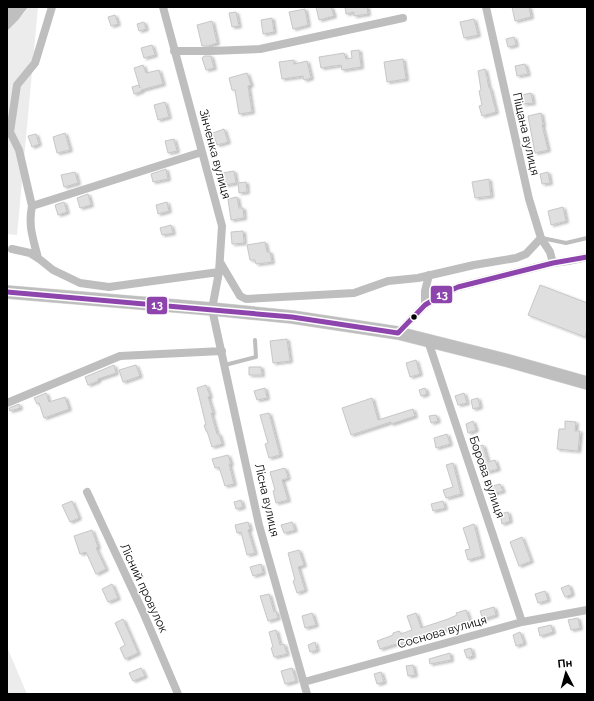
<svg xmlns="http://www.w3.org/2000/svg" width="594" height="701" font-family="Raleway,sans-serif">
<defs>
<filter id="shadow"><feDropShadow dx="2.5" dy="1.5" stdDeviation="1" flood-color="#0004"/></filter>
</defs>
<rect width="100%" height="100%" fill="#fff"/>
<path fill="#ececec" d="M28 7H38L17 235 7 234V31L25 12Z
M7 647 27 694H7Z"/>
<path fill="#bfbfbf" d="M7 7H28L18 20 7 31Z"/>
<path fill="#dfdfdf" stroke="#c7c7c7" filter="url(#shadow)" d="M316 7H331L334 16 319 20Z
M345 7H367L368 14 354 16V12L346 14Z
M512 7H529L531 17 515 21Z
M305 9 308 25 293 29 289 12Z
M236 12 239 26 232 27 229 13Z
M115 15 118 24 111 26 108 17Z
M272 18 274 32 263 34 261 20Z
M474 19 478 35 464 38 460 22Z
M212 21 217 43 208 46H202L197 25Z
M144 22 146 29 139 31 137 24Z
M514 37 516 45 508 47 506 39Z
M152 45 155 55 144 58 141 48Z
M359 50 361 67 342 70 341 65 321 68 319 57 344 53 346 59 352 58 351 51Z
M204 56H211L214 68 206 70 202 58Z
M403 59 406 79 387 82 384 62Z
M294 60V64L307 61 311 78 304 80 303 76 282 79 279 62Z
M525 64 528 74 517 76 515 66Z
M143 65 146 73 159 70 163 84 141 90 142 91 134 94 132 87 139 85 140 88 134 68Z
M485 69 489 88H490L496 112 482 116 479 106 482 105 479 91 481 90 478 71Z
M247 73 251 85 248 86 252 112 239 114 235 90H232L229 78Z
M531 93 533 103 523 104 522 95Z
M165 102 169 117 158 120 154 105Z
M541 113 543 125H542L548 150 535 153 528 116Z
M224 129 228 142 217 145 213 133Z
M65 133 70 150 57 153 53 137Z
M36 134 39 144 32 147 28 136Z
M174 139 177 151 168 153 165 141Z
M166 169 168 179 153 182 151 174Z
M234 171 236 183 225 185 222 173Z
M75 172 78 183 64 187 61 175Z
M548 172 550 183 542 184 540 174Z
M489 179 491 196 475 198 472 182Z
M246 182 247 192 239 193 238 183Z
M88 194 91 205 80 208 77 198Z
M237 197 239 208H243L244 218 231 220 228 199Z
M64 202 67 212 58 215 55 205Z
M167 202 169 211 158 214 156 205Z
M563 207 566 221 551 225 548 211Z
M171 225 173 233 162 235 160 228Z
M243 231 244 243 232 244 231 232Z
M265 242 267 252H270L272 262 256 264 255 260H250L247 245Z
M540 285 587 303V330L585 337 528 315Z
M287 339 290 361 273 363 270 341Z
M416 360 420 374 410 377 406 363Z
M114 365 116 373 98 379V381L88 385 85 377Z
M136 365 140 376 123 382 119 370Z
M249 367H261L262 375H249Z
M206 385 210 396 208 397 213 413H211L217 434H219L222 444 212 447 207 431H206L204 425H206L197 388Z
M265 388 267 398 257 400 254 391Z
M425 388 427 394 421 396 419 390Z
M46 393 49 402 65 397 69 409 44 418 39 403 37 404 34 398Z
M464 393 467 403 458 405 455 396Z
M372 398 378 420 413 409 415 416 391 424V422L351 435 342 408Z
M478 398 480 407 473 409 471 400Z
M19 404 20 408 10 411 9 408Z
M269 413 280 455 269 458 265 444 268 443 260 415Z
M436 415 438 421 431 423 429 416Z
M473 421 476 430 468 433 466 424Z
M565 421 576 422 575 431H580L578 451 557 449 559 429H565Z
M447 434 450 444 436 448 434 438Z
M483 445 488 462 495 460 498 469 483 473 478 455 476 456 474 448Z
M228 455 231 464H229L234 484 225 486 219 467 215 468 212 459Z
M453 463 461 494 446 498 443 490 453 487 446 465Z
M285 468 288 478 282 480 288 500 276 503 273 491 275 490 270 472Z
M500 484 503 491 492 494 489 487Z
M241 500 243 507 236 509 234 502Z
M72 501 79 518 70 522 62 505Z
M443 501 445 508 433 511 431 504Z
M508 512 510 521 502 524 500 514Z
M248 522 250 529 248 530 255 553 247 555 241 532 237 533 235 525Z
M292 522 295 530 284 533 281 525Z
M474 524 482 556 468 560 465 550 470 549 463 528Z
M92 530 98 547 96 548 106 569 96 574 86 552 80 554 74 536Z
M522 537 531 561 519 566 510 542Z
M299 550 304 565 298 567 305 590 297 593 293 581 295 580 288 553Z
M261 564 263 573 253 576 250 567Z
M112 584 118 598 108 602 102 589Z
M569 585 572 594 565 597 561 588Z
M545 591 548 600 538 603 535 594Z
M269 594 274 612 276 611 278 618 268 621 260 596Z
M494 607 496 615 483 619 480 611Z
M466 610 470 621 434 633V632L397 645 396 644 380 649 377 641 393 635V633L399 631 401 634 412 630 407 616 416 613 421 628 448 619 457 615 456 613Z
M312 613 316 625 305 628 302 616Z
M578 618 580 628 571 630 568 620Z
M123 619 138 653 125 659 120 648 125 645 115 623Z
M551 625 553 632 540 636 538 628Z
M276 630 280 645 284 644 287 654 274 657 271 648 273 647 269 632Z
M520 632 524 643 516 646 513 635Z
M315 642 317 650 310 652 308 645Z
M471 648 473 656 467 658 464 650Z
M450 653 451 660 430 664 429 659Z
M413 665 415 675 408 676 406 666Z
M141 668 145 676 133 681 129 673Z
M292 668 296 681 285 684 281 671Z
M381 672 384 682 377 684 374 674Z"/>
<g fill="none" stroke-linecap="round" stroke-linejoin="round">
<defs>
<path id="trunk" d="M7 292 212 309 292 317 398 333 509 361 587 383"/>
</defs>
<use href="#trunk" stroke="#dbdbdb" stroke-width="14"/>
<path stroke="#bebebe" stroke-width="4" d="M542 238 566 243 587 238
M225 365 256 357 255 340"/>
<path stroke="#bebebe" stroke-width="8" d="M52 7 35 63 17 85 10 132 19 150 32 206 202 152
M163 7 222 226 219 272 212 309 259 525 307 694
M486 7 529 199 541 238 550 252 553 263
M174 51H211L260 49 403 18
M32 206C28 226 33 238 38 258
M12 249 30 253 38 258 53 270 80 283 109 287 219 272
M220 262 240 296 246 299 354 293 388 281 418 278 474 265 516 258 526 254 541 238
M425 305V291L429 275
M398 333 425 305 443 294 458 287 553 263 568 261 587 257
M428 341 522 622
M7 403 120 356 222 351
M87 492 143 612 178 694
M304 682 522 622 587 610"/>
<use href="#trunk" stroke="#bebebe" stroke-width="13"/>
<defs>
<path id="bus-1" d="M7 292 292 317 398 333 425 305 443 294 458 287 553 263 587 257"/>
</defs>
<use href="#bus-1" stroke="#fff" stroke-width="8"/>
<use href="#bus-1" stroke="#8e44ad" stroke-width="5"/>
</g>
<circle fill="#000" stroke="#fff" stroke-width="1.5" cx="414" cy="317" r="3.5"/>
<g text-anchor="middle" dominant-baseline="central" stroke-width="3" stroke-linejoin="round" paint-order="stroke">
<g font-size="12" fill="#000" stroke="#fff">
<text transform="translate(526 134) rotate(77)">Піщана вулиця</text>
<text transform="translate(215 154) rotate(75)">Зінченка вулиця</text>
<text transform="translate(487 477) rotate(71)">Борова вулиця</text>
<text transform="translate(267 500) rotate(77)">Лісна вулиця</text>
<text transform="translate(144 588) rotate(65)">Лісний провулок</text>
<text transform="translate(442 632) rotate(-16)">Соснова вулиця</text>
</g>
</g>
<g stroke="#fff" stroke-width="1.5">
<rect x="430" y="285" width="23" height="19" rx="4" fill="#8e44ad"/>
<rect x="146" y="296" width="22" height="19" rx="4" fill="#8e44ad"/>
</g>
<g font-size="11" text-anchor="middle" font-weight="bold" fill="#fff">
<text x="442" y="299">13</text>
<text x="157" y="309">13</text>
</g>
<rect width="594" height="701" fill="none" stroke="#000000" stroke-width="16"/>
<g transform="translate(566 673) rotate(354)" stroke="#ffffff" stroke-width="3" paint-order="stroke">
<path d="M0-3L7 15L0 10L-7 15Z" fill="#000000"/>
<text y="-6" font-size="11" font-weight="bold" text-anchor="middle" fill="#000000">Пн</text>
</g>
</svg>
